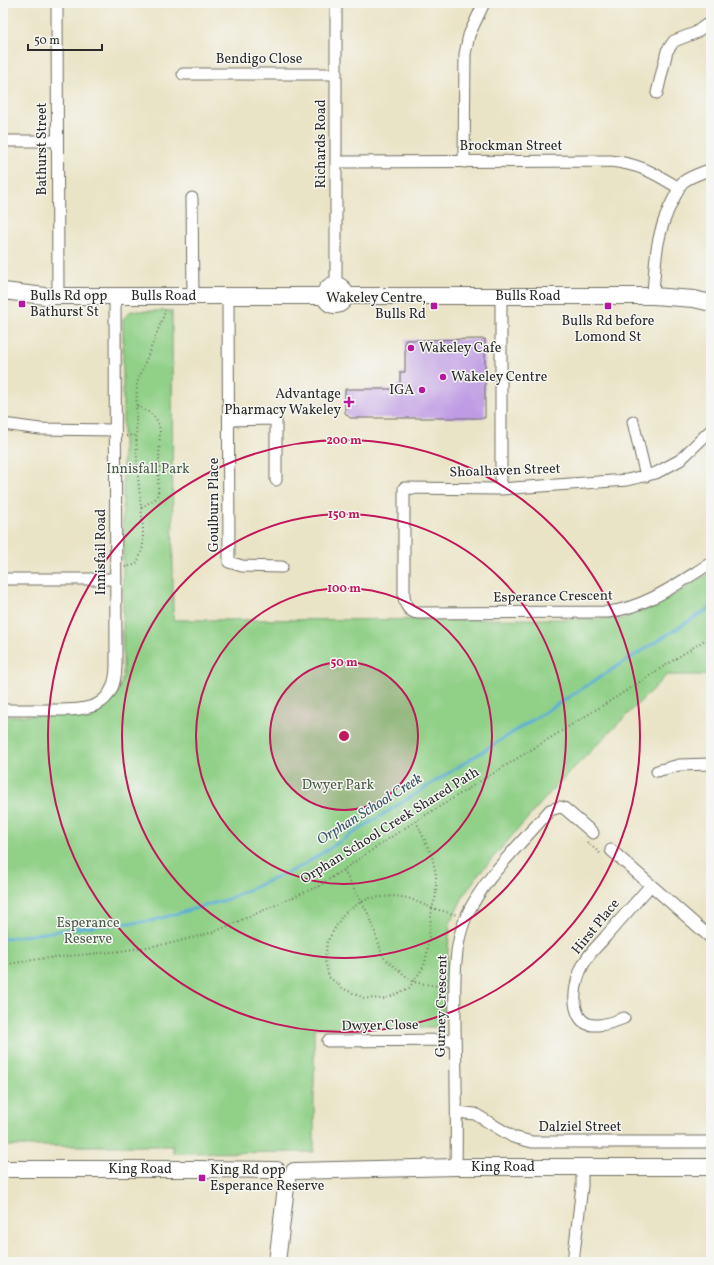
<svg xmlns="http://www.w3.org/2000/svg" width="714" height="1265" font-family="Vollkorn,serif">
<rect width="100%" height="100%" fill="#f6f6f2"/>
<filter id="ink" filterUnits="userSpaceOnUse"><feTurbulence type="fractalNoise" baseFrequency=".025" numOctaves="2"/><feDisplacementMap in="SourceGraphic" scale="8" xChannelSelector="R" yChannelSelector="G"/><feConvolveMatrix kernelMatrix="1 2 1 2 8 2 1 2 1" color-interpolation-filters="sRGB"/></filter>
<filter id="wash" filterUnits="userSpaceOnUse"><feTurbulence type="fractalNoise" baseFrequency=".012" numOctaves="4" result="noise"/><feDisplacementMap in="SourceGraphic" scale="16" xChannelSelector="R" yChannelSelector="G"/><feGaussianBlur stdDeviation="0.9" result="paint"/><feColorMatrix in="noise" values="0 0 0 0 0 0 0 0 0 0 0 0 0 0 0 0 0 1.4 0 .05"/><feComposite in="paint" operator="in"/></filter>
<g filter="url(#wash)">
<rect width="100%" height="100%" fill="#eae4c6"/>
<path fill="#90d087" stroke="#5e7e59" d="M131 311H172L173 620 622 619 661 603 711 572V675H667L556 786 477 876 464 895 450 923 443 1017 437 1027 314 1028V1152L173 1153V1146H3V716L84 715 100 711 120 688 123 675V319Z"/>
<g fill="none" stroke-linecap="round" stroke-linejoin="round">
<path stroke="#5baed7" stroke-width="3" d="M3 939 84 927 151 921 225 900 300 867 711 607"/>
</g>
<g id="blocks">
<path fill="#bf9be4" d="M485 339V418H350L345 413V389H394L400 383V372H405V340Z"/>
</g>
</g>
<g filter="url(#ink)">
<use href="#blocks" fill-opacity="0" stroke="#6e6c61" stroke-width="1"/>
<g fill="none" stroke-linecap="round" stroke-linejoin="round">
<defs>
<path id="street" d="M57 3 58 296
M336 3V285
M183 74H336
M657 93 667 51 674 41 695 33 706 25 711 23
M3 141H57
M336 162 610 161C640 164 654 173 679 188
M464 162 465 54 469 35 484 3
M192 198 193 297
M228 296 229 562 242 566 282 567
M653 296C655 259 656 232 674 198 677 193 679 186 683 182 691 176 702 173 711 169
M229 420 276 419V480
M633 422 646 476
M3 424 40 429 115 430
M711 430 680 460 656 473 627 480 501 489 404 488V597C405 605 409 612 418 613L608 612C647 607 678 583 711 563
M501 489V296
M3 579H116
M3 710C20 710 36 710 53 710 88 710 115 709 116 666L115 296
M657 771 679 765 711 764
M611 850 711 938
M624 1018C611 1023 587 1032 579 1016 570 1000 577 974 586 960 591 951 600 944 606 936 621 919 636 902 651 885
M328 1041 455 1040
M457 1112 475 1114 513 1137 532 1142H711
M456 1167C457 1120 456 1074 455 1027 455 993 452 949 466 917 484 877 522 843 550 810L560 807 564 808 593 833
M573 1262 582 1186V1167"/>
<g id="secondary">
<circle cx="335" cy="295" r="10"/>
<path id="s1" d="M3 291 45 296H326"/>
<path id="s2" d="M345 296H653L694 299 711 303"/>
<path id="s3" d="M3 1169H195L277 1170"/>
<path id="s4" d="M294 1171 456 1167H711"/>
<path d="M277 1262 287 1179"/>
</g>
</defs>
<use href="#street" stroke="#6e6c61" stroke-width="13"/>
<use href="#secondary" stroke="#6e6c61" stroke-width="18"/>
<path stroke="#6e6c61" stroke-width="2" stroke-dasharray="1 3" stroke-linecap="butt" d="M137 406C150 413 157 415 160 430L158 494 156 498 141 508
M126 436 136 435
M125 567 134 565 137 563 142 551 143 544V526L137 467 136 417 137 383 164 315 165 310
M416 821 432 856 436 875V896L432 908 427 954 424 966 409 988 385 999 364 998 344 989 329 977 325 961 327 942 342 916 346 912 361 902 370 898 395 896 408 898 432 908 457 915
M587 842 602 855
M344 871 370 917 383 957 413 982 444 987
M3 965 39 959 121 951 172 943 214 932 319 886 400 831 618 696 711 636"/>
<use href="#street" stroke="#fff" stroke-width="11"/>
<use href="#secondary" stroke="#fff" stroke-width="16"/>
</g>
</g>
<circle cx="344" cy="736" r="74" fill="#c2185b" fill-opacity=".12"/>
<g fill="none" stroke="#c2185b" stroke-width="2">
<circle cx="344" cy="736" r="74"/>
<circle cx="344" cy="736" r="148"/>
<circle cx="344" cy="736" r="222"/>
<circle cx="344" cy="736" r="296"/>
</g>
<g fill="#b5179e" stroke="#f6f6f2" stroke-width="1.5">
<rect x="18" y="300" width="8" height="8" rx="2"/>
<rect x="430" y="302" width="8" height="8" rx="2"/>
<rect x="604" y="302" width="8" height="8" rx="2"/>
<circle cx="411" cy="348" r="4"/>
<circle cx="443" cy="377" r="4"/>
<circle cx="422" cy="390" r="4"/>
<path d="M347 396h4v4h4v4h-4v4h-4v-4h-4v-4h4z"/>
<rect x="198" y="1174" width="8" height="8" rx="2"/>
</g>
<g text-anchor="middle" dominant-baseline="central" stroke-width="3" stroke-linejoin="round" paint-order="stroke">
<g font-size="14" fill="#2b2b2b" stroke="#f6f6f2">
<text x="259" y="59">Bendigo Close</text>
<text transform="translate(321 144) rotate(-90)">Richards Road</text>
<text x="511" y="146">Brockman Street</text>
<text transform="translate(42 149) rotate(-90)">Bathurst Street</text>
<text stroke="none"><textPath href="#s1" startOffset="161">Bulls Road</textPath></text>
<text stroke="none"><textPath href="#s2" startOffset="183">Bulls Road</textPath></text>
<text transform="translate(505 471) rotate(-2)">Shoalhaven Street</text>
<text transform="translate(214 505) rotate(-90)">Goulburn Place</text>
<text transform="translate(101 552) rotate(-90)">Innisfail Road</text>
<text transform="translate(553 597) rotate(-1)">Esperance Crescent</text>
<text transform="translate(390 826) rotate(-32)">Orphan School Creek Shared Path</text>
<text transform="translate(596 927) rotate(-51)">Hirst Place</text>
<text transform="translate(442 1006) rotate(-89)">Gurney Crescent</text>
<text transform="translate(380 1026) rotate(-1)">Dwyer Close</text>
<text x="580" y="1127">Dalziel Street</text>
<text stroke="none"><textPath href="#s4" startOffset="209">King Road</textPath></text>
<text stroke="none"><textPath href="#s3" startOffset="137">King Road</textPath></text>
</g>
<g font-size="14" fill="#2b2b2b" stroke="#f6f6f2" text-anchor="start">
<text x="30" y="296">Bulls Rd opp<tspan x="30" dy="16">Bathurst St</tspan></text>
<text x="426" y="298" text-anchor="end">Wakeley Centre,<tspan x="426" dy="16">Bulls Rd</tspan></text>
<text x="608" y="321" text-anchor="middle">Bulls Rd before<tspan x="608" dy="16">Lomond St</tspan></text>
<text x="419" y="348">Wakeley Cafe</text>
<text x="451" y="377">Wakeley Centre</text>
<text x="414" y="390" text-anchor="end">IGA</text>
<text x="341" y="394" text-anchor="end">Advantage<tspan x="341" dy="16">Pharmacy Wakeley</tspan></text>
<text x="210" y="1170">King Rd opp<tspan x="210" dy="16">Esperance Reserve</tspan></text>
</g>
<g font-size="14" fill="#495d47" stroke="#f6f6f2">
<text x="148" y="469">Innisfall Park</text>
<text x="338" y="785">Dwyer Park</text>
<text x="88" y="923">Esperance<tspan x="88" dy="16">Reserve</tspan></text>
</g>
<g font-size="15" font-style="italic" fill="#3c5967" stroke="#f6f6f2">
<text transform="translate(370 810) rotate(-32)">Orphan School Creek</text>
</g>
</g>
<circle cx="344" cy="736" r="6" fill="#c2185b" stroke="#f6f6f2" stroke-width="2"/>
<g font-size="12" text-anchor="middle" font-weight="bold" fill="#c2185b" stroke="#f6f6f2" stroke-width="3" stroke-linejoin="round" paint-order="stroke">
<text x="344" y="444">200 m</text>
<text x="344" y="518">150 m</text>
<text x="344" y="592">100 m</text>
<text x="344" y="666">50 m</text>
</g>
<rect width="714" height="1265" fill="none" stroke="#f6f6f2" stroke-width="16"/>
<path d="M28 44v6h74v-6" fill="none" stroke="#2b2b2b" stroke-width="2"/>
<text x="34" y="44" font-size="12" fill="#2b2b2b" stroke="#f6f6f2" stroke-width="3" paint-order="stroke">50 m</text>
</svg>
